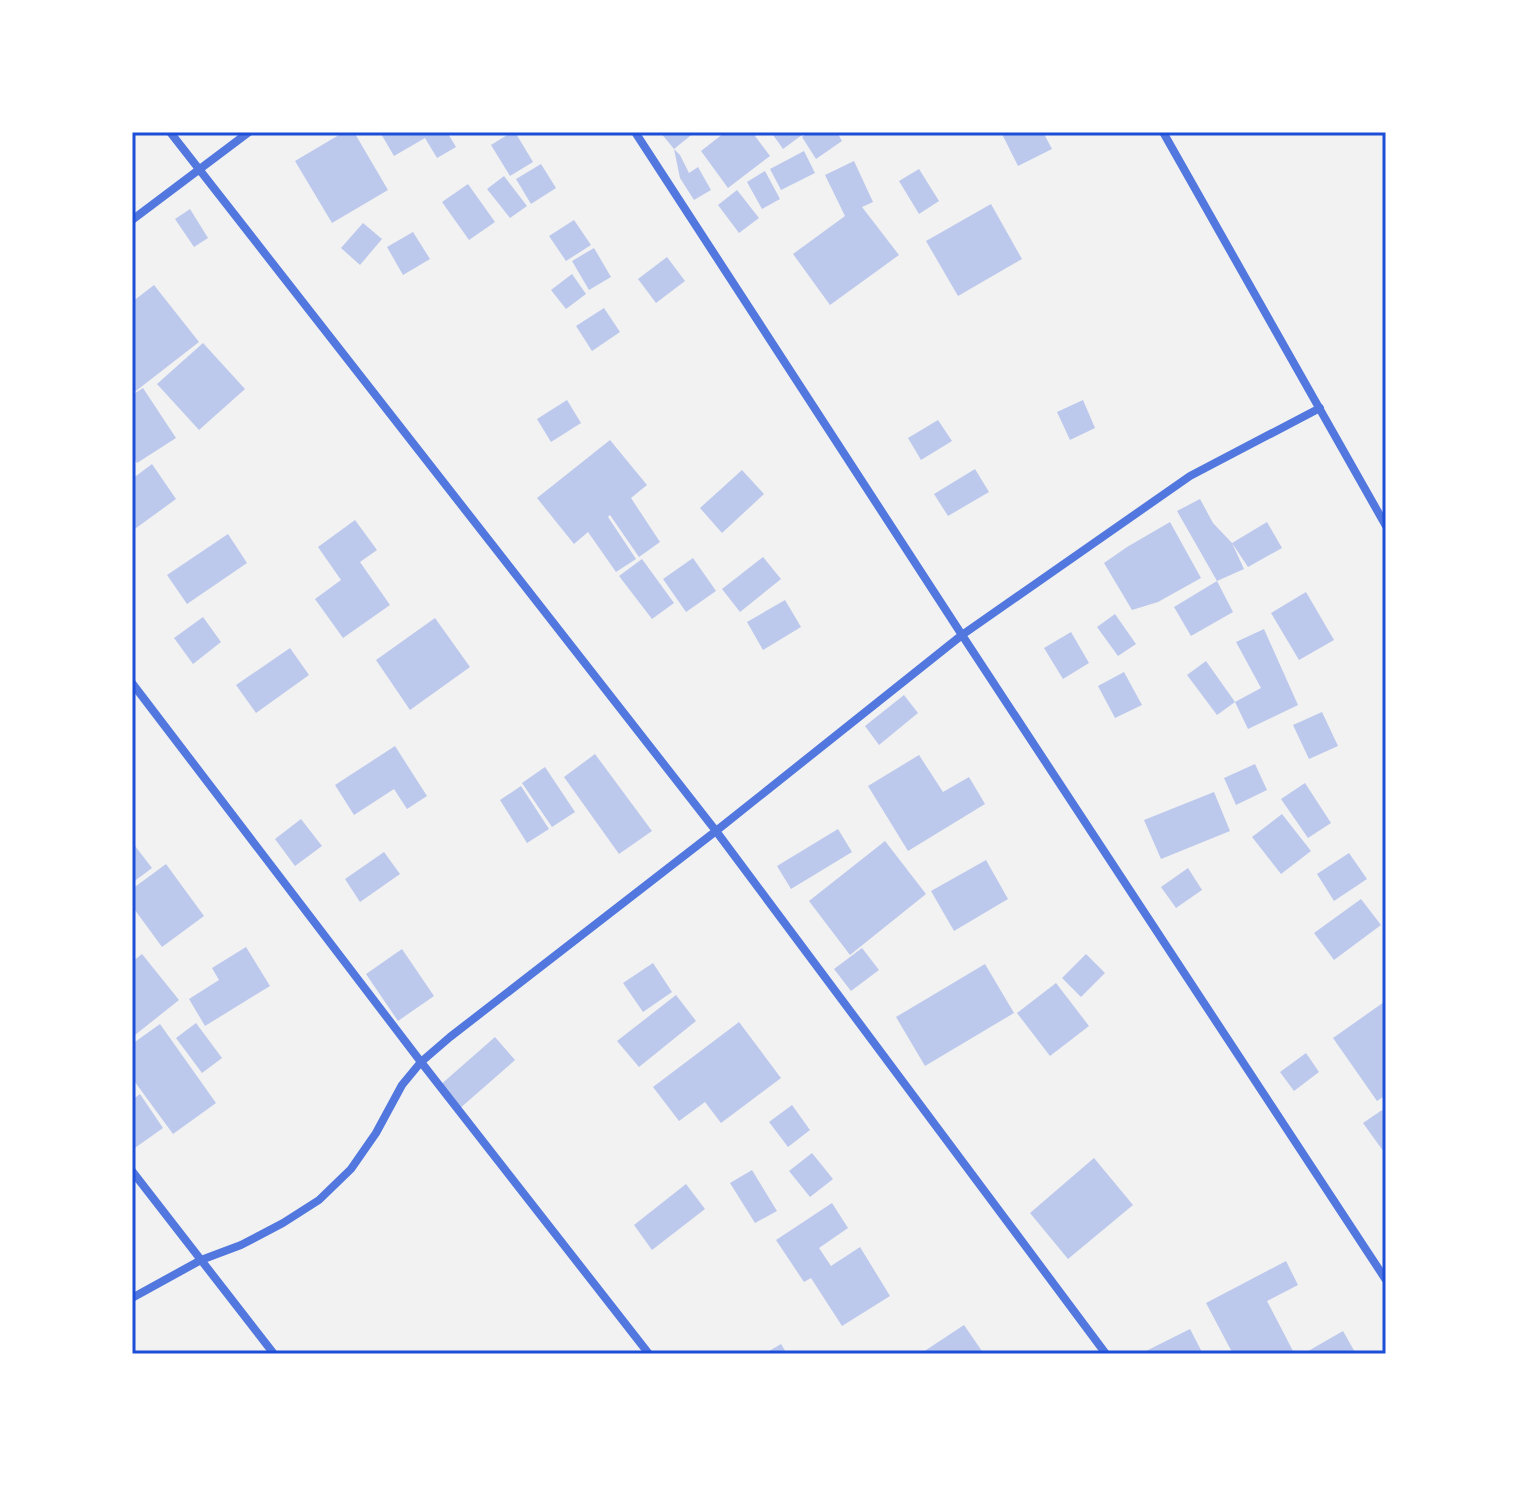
<svg xmlns="http://www.w3.org/2000/svg" width="1518" height="1486" font-family="'IBM Plex Sans',sans-serif">
<rect width="100%" height="100%" fill="#f2f2f2"/>
<path fill="#bdc9ec" d="M344 132H354L388 190 332 223 295 161Z
M380 132H447L456 147 437 158 425 138 394 156Z
M512 132H515L533 162 510 176 491 145Z
M660 132H695L674 149Z
M723 132H759L755 136 770 156 728 188 701 151 724 133Z
M771 132H806L783 149Z
M808 132H837L842 141 816 159 802 137Z
M1001 132H1043L1052 149 1018 166Z
M674 149 680 155 689 173 698 167 711 190 694 200 680 178Z
M804 151 815 173 781 190 770 169Z
M854 161 873 202 862 207 899 255 830 305 793 254 845 216 825 175Z
M541 164 556 188 531 204 516 179Z
M919 169 939 201 919 214 899 181Z
M765 171 780 199 762 209 747 182Z
M504 176 527 206 510 218 487 189Z
M468 184 495 222 469 240 442 202Z
M737 190 759 218 739 233 718 205Z
M991 204 1022 259 958 296 926 241Z
M190 209 208 238 194 247 175 219Z
M574 220 591 245 566 261 549 236Z
M363 223 382 239 360 265 341 248Z
M413 232 430 259 403 275 387 247Z
M594 248 611 277 589 290 572 261Z
M667 257 685 281 656 303 638 279Z
M572 274 586 294 566 309 551 290Z
M154 285 199 342 132 394V302Z
M604 308 620 332 592 351 576 326Z
M203 343 245 389 199 430 157 384Z
M143 388 176 438 137 463 132 456V395Z
M567 400 581 423 551 442 537 419Z
M1083 400 1095 428 1070 440 1057 412Z
M938 420 952 441 921 460 908 438Z
M610 440 647 485 631 498 660 542 639 557 610 515 608 517 636 559 616 572 588 532 574 544 537 498Z
M152 464 176 499 132 531V479Z
M975 469 989 492 948 516 934 494Z
M742 470 764 494 722 533 700 508Z
M1200 499 1213 523 1232 543 1267 522 1282 548 1248 567 1232 543 1244 569 1217 581 1177 511Z
M355 520 377 550 360 562 390 605 343 638 315 599 341 580 318 547Z
M1170 522 1201 578 1158 602 1132 610 1104 563 1127 547Z
M228 534 247 563 187 604 167 575Z
M763 557 781 579 740 612 722 589Z
M693 558 716 591 686 612 663 579Z
M642 559 674 603 652 619 619 576Z
M1217 581 1233 612 1191 636 1174 607Z
M1306 592 1334 640 1299 660 1271 613Z
M785 600 801 627 763 650 747 622Z
M1115 614 1136 644 1118 656 1097 627Z
M203 617 221 642 193 664 174 638Z
M435 618 470 667 410 710 376 660Z
M1264 629 1298 705 1248 729 1235 702 1261 688 1236 642Z
M1071 632 1089 663 1063 679 1044 648Z
M290 648 309 675 256 713 236 685Z
M1206 661 1235 702 1217 715 1187 675Z
M1124 672 1142 705 1115 718 1098 686Z
M904 695 918 713 879 745 865 726Z
M1322 712 1338 746 1309 759 1293 725Z
M395 746 427 796 407 809 394 789 354 815 335 785Z
M595 754 652 831 619 854 564 777Z
M919 755 943 792 969 777 985 804 908 851 868 786Z
M1255 764 1267 790 1236 805 1224 778Z
M545 767 575 812 552 827 522 783Z
M1305 783 1331 823 1308 838 1281 799Z
M521 786 549 829 527 843 500 800Z
M1214 792 1230 831 1161 859 1144 820Z
M1282 814 1311 851 1281 874 1252 837Z
M301 819 322 846 295 866 275 839Z
M838 829 852 852 791 889 777 866Z
M885 841 926 894 850 955 809 901Z
M132 842 152 868 132 883Z
M384 852 400 874 360 902 345 879Z
M1349 853 1367 879 1334 901 1317 874Z
M986 860 1008 899 954 931 931 891Z
M166 864 204 916 162 947 132 906V889Z
M1188 868 1202 890 1176 908 1161 887Z
M1361 899 1381 925 1334 960 1314 933Z
M246 947 270 986 205 1026 189 999 219 980 212 968Z
M862 948 879 970 851 991 834 969Z
M402 949 434 996 398 1021 366 974Z
M142 954 179 1000 135 1035 132 1031V962Z
M1086 954 1105 973 1081 997 1062 978Z
M653 963 672 992 643 1012 623 983Z
M985 964 1014 1013 925 1066 896 1017Z
M1056 983 1089 1026 1050 1056 1017 1013Z
M676 995 696 1021 639 1067 617 1041Z
M1384 1002 1386 1005V1095L1377 1101 1333 1038Z
M739 1022 781 1078 721 1123 705 1102 679 1121 653 1087Z
M196 1023 222 1058 202 1073 176 1038Z
M160 1024 216 1103 173 1134 132 1078V1044Z
M495 1037 515 1060 458 1110 438 1087Z
M1306 1053 1319 1072 1294 1091 1280 1072Z
M140 1094 163 1128 132 1150V1100Z
M792 1105 810 1130 788 1147 769 1122Z
M1382 1110 1386 1115V1155L1363 1123Z
M812 1153 833 1179 810 1197 789 1171Z
M1094 1158 1133 1205 1068 1259 1030 1213Z
M752 1170 777 1211 755 1223 730 1183Z
M686 1184 705 1209 652 1250 634 1225Z
M832 1203 848 1228 819 1248 831 1266 860 1247 890 1296 842 1326 811 1278 804 1282 776 1240Z
M1286 1261 1298 1285 1267 1301 1293 1351 1287 1354H1233L1206 1303Z
M964 1325 984 1354H920Z
M1190 1329 1203 1354H1140Z
M1343 1331 1356 1354H1303Z
M781 1344 787 1354H764Z"/>
<g fill="none" stroke-linecap="round" stroke-linejoin="round">
<path stroke="#5277de" stroke-width="8" d="M170 132 716 831 1106 1354
M635 132 962 635 1386 1280
M1163 132 1386 526
M132 220 249 132
M132 683 421 1062 649 1354
M132 1171 274 1354
M132 1298 201 1260 241 1245 283 1223 319 1200 351 1169 376 1133 402 1085 421 1062 450 1037 716 831 962 635 1190 476 1320 408"/>
</g>
<rect width="1518" height="1486" fill="none" stroke="#ffffff" stroke-width="268"/>
<rect x="134" y="134" width="1250" height="1218" fill="none" stroke="#1d4ed8" stroke-width="3"/>
</svg>
